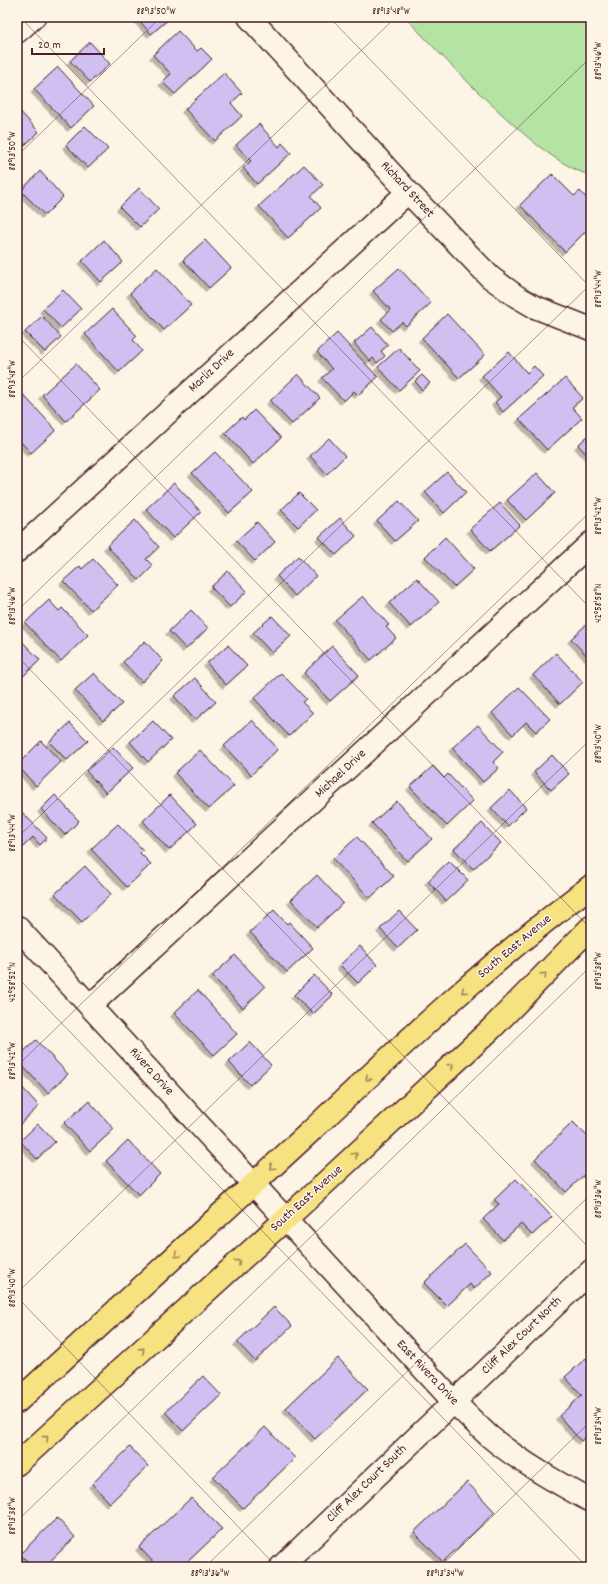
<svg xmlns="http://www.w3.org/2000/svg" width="608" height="1584" font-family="Dekko,sans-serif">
<defs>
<filter id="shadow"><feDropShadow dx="-3.5" dy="3.5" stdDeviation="0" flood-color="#0004"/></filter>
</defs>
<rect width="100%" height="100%" fill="#fcf5e5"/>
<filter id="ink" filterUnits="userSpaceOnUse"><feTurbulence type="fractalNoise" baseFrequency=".025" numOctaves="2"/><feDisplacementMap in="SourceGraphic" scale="8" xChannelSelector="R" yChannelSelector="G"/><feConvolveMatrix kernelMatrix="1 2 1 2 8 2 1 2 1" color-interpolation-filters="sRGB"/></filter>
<g filter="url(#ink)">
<path fill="#b4e3a3" stroke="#7f8167" d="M405 17H591V176C557 164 530 140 504 116 469 85 437 51 405 17Z"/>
<path fill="#cfc0f1" stroke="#4a1f2b" filter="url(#shadow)" d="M136 17H171L151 34Z
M178 31 197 51 201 48 212 59 175 94 162 82 171 74 153 55Z
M90 42 110 64 90 82 70 61Z
M58 67 94 106 71 128 34 89Z
M224 73 242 93 231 103 242 116 215 141 185 109Z
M17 108 39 132 17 152Z
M259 124 279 147 282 143 291 153 257 184 243 168 251 161 236 145Z
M85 126 108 149 88 168 66 145Z
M304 165 323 185 311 196 321 208 288 238 259 206Z
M40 171 63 197 45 215 21 191Z
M552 174 574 196 580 191 591 203V226L565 252 520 205Z
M139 188 159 209 140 227 120 207Z
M104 240 123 262 101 282 82 261Z
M205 240 231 268 209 288 183 260Z
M157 268 191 305 164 330 130 293Z
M399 268 431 303 406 326 402 322 392 331 381 319 391 310 373 291Z
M63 290 81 309 61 328 43 309Z
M112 309 137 336 133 340 142 351 119 372 85 334Z
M447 314 485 355 459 378 422 338Z
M42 316 61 337 45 352 25 332Z
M372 327 388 345 381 351 385 356 377 363 373 358 370 361 354 343Z
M337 333 378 377 358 395 354 391 344 401 322 378 332 369 317 352Z
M399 348 420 371 399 390 378 367Z
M509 352 527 373 534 366 543 376 503 412 495 402 501 397 482 376Z
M76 364 100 390 66 421 42 395Z
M298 374 320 398 292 424 270 401Z
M422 375 430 383 422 390 415 381Z
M565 378 583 398 572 407 582 418 547 450 519 419Z
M17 388 56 430 31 453 17 438Z
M254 410 281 438 253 464 225 433 242 417 244 420Z
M591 433V459L578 445Z
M329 438 345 456 327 474 310 456Z
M215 452 253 492 229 513 192 473Z
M447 472 466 492 444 513 425 492Z
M537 473 555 493 526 520 507 500Z
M174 483 201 512 173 538 146 509Z
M299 493 316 510 298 527 281 510Z
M399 501 418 521 395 541 377 521Z
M500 503 520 525 490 551 470 529Z
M340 518 356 536 336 555 319 537Z
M135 520 159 547 146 559 153 566 139 580 107 546Z
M257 522 275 542 255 561 236 541Z
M445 537 474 569 454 587 425 557Z
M298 556 316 576 295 596 277 576Z
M93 559 118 585 91 610 63 581 80 566 82 569Z
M228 571 247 591 230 607 211 587Z
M417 578 439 602 411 627 389 603Z
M363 596 389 625 386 627 396 638 371 660 335 620Z
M49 600 59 611 62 608 88 635 61 661 25 623Z
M191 610 208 628 186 649 169 631Z
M272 616 291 636 272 653 253 633Z
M591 620V660L571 639Z
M17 636 40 660 17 682Z
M145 641 163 661 142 682 123 662Z
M228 645 247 666 226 685 207 663Z
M332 646 359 675 330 701 304 673Z
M556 653 583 682 560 704 533 675Z
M94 673 122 704 103 721 75 690Z
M281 673 306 699 302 702 313 713 289 736 254 698Z
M195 678 216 702 195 720 174 696Z
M519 687 550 719 536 732 526 722 513 735 492 713Z
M252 720 278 749 251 775 224 746Z
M153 721 171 740 148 762 130 742Z
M70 723 88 741 67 760 49 742Z
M478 725 503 752 493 762 499 768 483 782 452 748Z
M41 741 61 762 36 786 17 765Z
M113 747 133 768 106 793 86 771Z
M200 750 234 786 209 809 175 773Z
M552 755 569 774 551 790 534 772Z
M433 766 444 778 448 774 473 801 447 826 410 787Z
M510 790 526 808 508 826 491 808Z
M55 795 79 821 65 835 41 809Z
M170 795 197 824 169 850 143 821Z
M397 801 432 839 407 861 372 823Z
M21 811 47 838 40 845 33 837 22 848 17 843V815Z
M482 823 501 843 473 869 454 849Z
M118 824 143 850 140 853 151 864 127 887 91 849Z
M357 837 394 876 370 898 333 859Z
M449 861 468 880 446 901 428 881Z
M85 866 111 894 82 922 55 894Z
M317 875 343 903 317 927 291 900Z
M274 910 287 924 289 922 313 948 287 972 250 932Z
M399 911 417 930 398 948 380 929Z
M360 946 377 965 358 983 340 965Z
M235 955 265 987 243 1008 212 976Z
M314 975 333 995 313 1014 294 995Z
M198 990 237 1034 214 1055 174 1013Z
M36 1040 68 1074 48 1093 17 1060V1058Z
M250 1042 271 1065 250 1085 229 1062Z
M19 1084 39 1106 17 1127V1087Z
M89 1101 114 1129 90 1151 64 1123Z
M573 1122 591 1140V1177L586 1173 566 1192 535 1159Z
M38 1124 55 1142 37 1159 20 1141Z
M128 1140 160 1174 139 1195 106 1161Z
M516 1179 552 1217 532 1235 521 1224 503 1240 483 1219 499 1204 494 1200Z
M465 1244 492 1272 474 1289 470 1284 447 1306 424 1283Z
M274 1307 292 1326 255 1361 237 1342Z
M338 1358 368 1389 315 1439 286 1408Z
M586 1358 591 1363V1432L581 1441 559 1416 582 1395 565 1377Z
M203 1376 221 1395 183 1431 165 1412Z
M265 1427 295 1458 243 1508 213 1477Z
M130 1447 148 1466 110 1503 92 1484Z
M467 1482 495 1512 443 1562 414 1532Z
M191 1498 222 1529 182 1567H158L139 1547Z
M57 1518 75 1537 44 1567H33L20 1554Z"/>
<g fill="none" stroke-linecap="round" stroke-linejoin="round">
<defs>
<path id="minor" d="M249 17 408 192 490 277 516 296 535 307 591 329
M17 32 34 17
M17 551 408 192
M17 927 453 1401C465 1413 477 1425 489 1436 520 1462 556 1482 591 1501
M90 1006 591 543
M281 1567 591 1271"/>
<path id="major" d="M17 1402C115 1311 213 1222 311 1131 401 1046 492 960 591 886
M17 1464 311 1196 491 1029 591 927"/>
</defs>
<use href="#minor" stroke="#4a1f2b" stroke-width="25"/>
<use href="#major" stroke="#4a1f2b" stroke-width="25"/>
<use href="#minor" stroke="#fcf5e5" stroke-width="22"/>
<use href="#major" stroke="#f7e281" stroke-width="22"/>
</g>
<defs><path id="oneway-chevron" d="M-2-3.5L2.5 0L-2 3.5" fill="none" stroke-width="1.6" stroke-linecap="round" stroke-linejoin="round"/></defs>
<g stroke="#a08056">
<use href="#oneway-chevron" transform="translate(544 975) rotate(-45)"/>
<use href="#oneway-chevron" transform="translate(464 991) rotate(138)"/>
<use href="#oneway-chevron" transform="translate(451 1066) rotate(-43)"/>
<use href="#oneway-chevron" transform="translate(368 1078) rotate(137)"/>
<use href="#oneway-chevron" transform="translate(355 1155) rotate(-43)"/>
<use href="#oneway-chevron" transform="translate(272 1167) rotate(137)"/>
<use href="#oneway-chevron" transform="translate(177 1255) rotate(137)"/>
<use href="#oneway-chevron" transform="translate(238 1262) rotate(-42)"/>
<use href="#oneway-chevron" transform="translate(142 1350) rotate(-42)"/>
<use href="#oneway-chevron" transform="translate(46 1438) rotate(-42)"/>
</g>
</g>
<path fill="none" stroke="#4a1f2b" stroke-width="1" stroke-opacity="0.45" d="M20 17 591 609M329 17 591 288M17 156 161 17M17 335 591 929M17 383 396 17M17 611 591 57M17 656 591 1250M17 838 591 284M17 977 587 1567M17 1066 591 511M17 1293 591 739M17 1297 277 1567M17 1521 591 966M205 1567 591 1194M440 1567 591 1421"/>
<g text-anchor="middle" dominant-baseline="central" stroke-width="3" stroke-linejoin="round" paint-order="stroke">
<g font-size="13" fill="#4a1f2b" stroke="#fcf5e5">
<text transform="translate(407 190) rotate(47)">Richard Street</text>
<text transform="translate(212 371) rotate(-43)">Marliz Drive</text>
<text transform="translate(341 774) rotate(-43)">Michael Drive</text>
<text transform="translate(515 947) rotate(-40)">South East Avenue</text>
<text transform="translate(151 1072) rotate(48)">Rivera Drive</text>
<text transform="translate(307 1199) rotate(-42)">South East Avenue</text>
<text transform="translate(522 1336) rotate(-44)">Cliff Alex Court North</text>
<text transform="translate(427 1373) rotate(47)">East Rivera Drive</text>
<text transform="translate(367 1484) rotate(-44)">Cliff Alex Court South</text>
</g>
</g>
<rect width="608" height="1584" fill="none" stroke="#fcf5e5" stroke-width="44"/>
<path d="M32 48v6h72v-6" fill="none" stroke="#4a1f2b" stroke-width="2"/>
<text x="38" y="48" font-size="12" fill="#4a1f2b" stroke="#fcf5e5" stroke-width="3" paint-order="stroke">20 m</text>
<rect x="22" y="22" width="564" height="1540" fill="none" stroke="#4a1f2b" stroke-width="1.5"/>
<g font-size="10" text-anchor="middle" fill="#4a1f2b">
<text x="156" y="14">88°13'50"W</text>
<text x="391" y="14">88°13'48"W</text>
<text transform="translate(597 61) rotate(-90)" y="4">88°13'46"W</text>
<text transform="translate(11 151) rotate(-90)" y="4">88°13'50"W</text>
<text transform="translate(597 289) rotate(-90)" y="4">88°13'44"W</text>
<text transform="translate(11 379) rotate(-90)" y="4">88°13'48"W</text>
<text transform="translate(597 516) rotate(-90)" y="4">88°13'42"W</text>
<text transform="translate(597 603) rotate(-90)" y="4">42°58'58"N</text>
<text transform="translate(11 606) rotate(-90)" y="4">88°13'46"W</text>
<text transform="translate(597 744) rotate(-90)" y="4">88°13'40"W</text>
<text transform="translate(11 833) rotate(-90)" y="4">88°13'44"W</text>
<text transform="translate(597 971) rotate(-90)" y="4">88°13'38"W</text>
<text transform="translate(11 982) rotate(-90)" y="4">42°58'52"N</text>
<text transform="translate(11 1061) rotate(-90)" y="4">88°13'42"W</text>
<text transform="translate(597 1199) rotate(-90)" y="4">88°13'36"W</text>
<text transform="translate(11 1288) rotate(-90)" y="4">88°13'40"W</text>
<text transform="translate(597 1426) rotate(-90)" y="4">88°13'34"W</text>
<text transform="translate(11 1516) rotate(-90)" y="4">88°13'38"W</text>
<text x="210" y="1576">88°13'36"W</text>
<text x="445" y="1576">88°13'34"W</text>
</g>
</svg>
